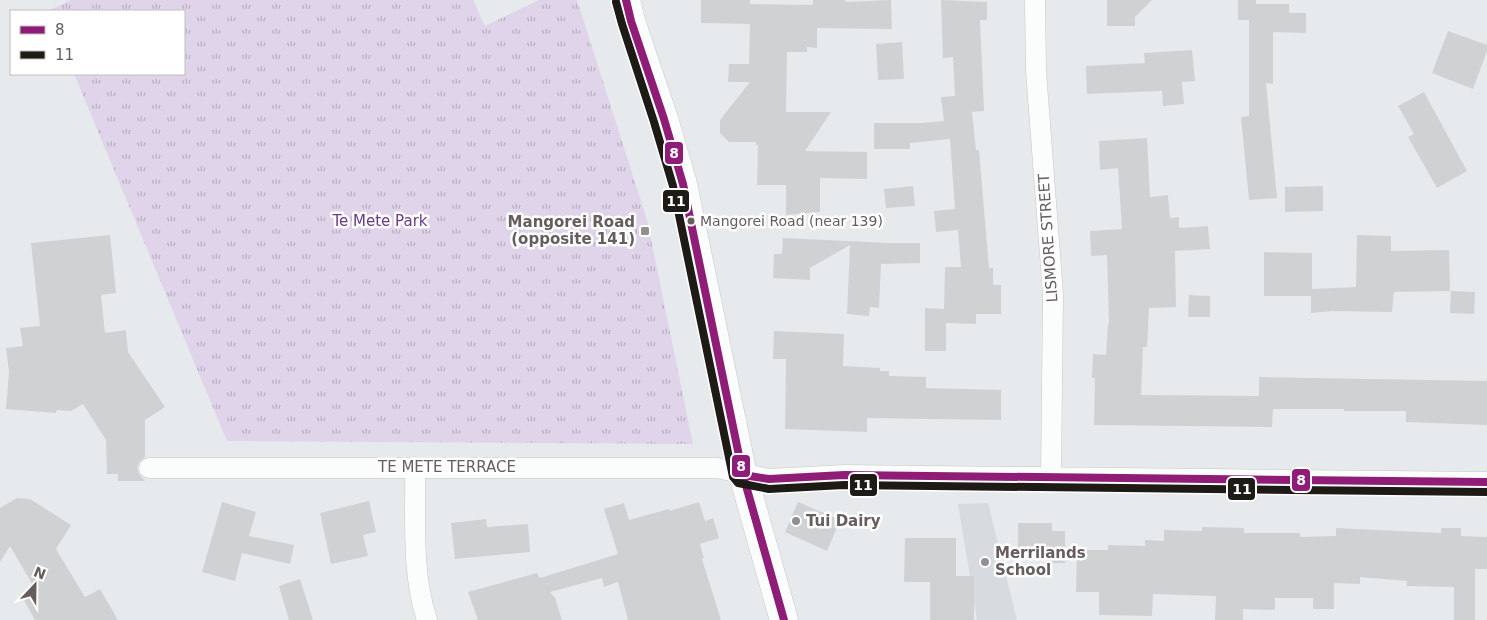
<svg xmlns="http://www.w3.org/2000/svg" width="1487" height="620" font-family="'DejaVu Sans',sans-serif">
<defs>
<pattern id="grass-tufts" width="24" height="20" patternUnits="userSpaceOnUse" patternTransform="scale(1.25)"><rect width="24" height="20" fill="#dfd4e9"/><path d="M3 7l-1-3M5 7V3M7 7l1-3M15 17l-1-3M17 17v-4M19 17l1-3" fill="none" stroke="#b8afc0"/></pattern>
</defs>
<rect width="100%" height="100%" fill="#e7eaed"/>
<path fill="#d7dbdf" d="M988 503 1017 620H977L958 504Z"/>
<path fill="url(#grass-tufts)" d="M71 0H473L485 26 539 0H577L647 220 693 444 227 441 74 74H184V11H48Z"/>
<path fill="#d0d1d3" d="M701 0H750V4L813 5V0H845V2L891 0 892 29 817 28V48L807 47V52H787L786 112H831L805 151 867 152V179L820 178V212L786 215V185H757L758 145H756V142H729L720 133V120L750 82H728L729 64H749L750 24 701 23Z
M941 0 987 2V20H980L984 111 972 112 976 150H979L989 268H993V285H1001V314H976V324L946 323V351H925V308L944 309 945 267H961L958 230 936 232 934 211 955 209 950 139 910 143V149H874V123H922L944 121 941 97 955 96 953 57 943 58Z
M1107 0H1152L1135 17V26H1107Z
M1238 0H1256V4H1289V13H1306V33L1273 32V84L1266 83 1277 198 1249 200 1241 117 1249 116V20H1238Z
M1448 31 1487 45V51L1473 89 1432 73Z
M902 42 904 79 878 80 876 44Z
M1192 50 1195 81 1182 82 1184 104 1163 106 1162 91 1087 94 1086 66 1145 63 1144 53Z
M1424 92 1467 171 1437 188 1408 137 1414 134 1398 106Z
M1147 138 1150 197 1168 195 1170 218 1179 217V228L1208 226 1210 249 1175 251 1176 307 1149 308 1147 347H1143L1141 395 1259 396V377L1487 381V425L1406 422V411H1344V409H1273L1272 427 1094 425 1095 378H1092L1093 354 1106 355 1108 323H1109L1107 255 1091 256 1090 231 1122 229 1118 168 1100 170 1099 141Z
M913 186 915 206 886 208 884 189Z
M1323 186V211L1285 212V187Z
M110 235 116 293 101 295 105 333 126 330 128 352 165 407 145 420V457L139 462 137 468 139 474 145 481H118V474H107L106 440 83 404 71 411 57 410 56 413 6 409 9 372 6 348 23 346 20 328 40 326 31 243Z
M1357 235 1391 236V251L1449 250 1450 291 1394 292 1392 312 1332 311 1311 313V296H1264V252L1312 253V289L1356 287Z
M783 238 889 243H920V263L881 264 879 308 870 307 869 316 847 314 850 245 810 268V280L773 278 774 254H782Z
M1451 291 1475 292 1474 314 1450 313Z
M1189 295 1210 296V317H1188Z
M774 331 844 334 843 366 880 368V371H889V376L926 377V388L1001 390V420L867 418V432L785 429 786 359H773Z
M17 498 30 499 71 525 56 549 85 597 100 589 118 620H35L21 595 34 587 10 546 0 562V508Z
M369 501 376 532 363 535 368 556 331 564 320 513Z
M222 502 256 512 249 536 294 545 290 564 242 553 235 581 202 572Z
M699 502 705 521 713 518 719 538 700 544 704 558 702 559 721 620H628L618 582 604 587 602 578 550 592 555 598 562 620H478L468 592 537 573 540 578 618 554 604 509 624 503 629 520 669 509V511Z
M798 502 840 520 827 551 785 532Z
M486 519 487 527 528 524 530 552 455 559 451 523Z
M1018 523H1052V531H1065V563H1047V557L1018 556Z
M1202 527 1244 528V533H1300V537L1336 536V528L1441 533V528H1461V536L1487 537V569H1475V620H1454V587L1407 586V581L1360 577V584L1334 583V609H1313V598H1275V610L1243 609V620H1215L1216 596 1153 594 1152 616 1099 615V592H1076L1077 550H1108V545L1145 546V540L1164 541V530L1202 531Z
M905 538H956V576H974V620H930V582H904Z
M300 579 313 620H289L279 586Z"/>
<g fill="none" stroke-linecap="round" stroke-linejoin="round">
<defs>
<path id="street" d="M1035 0 1036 71 1053 294 1051 477
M415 467C416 517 411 572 427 620
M149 468H717L769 479 844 475 1487 482"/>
<path id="secondary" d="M626 0 631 21 664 119 683 184 743 475 784 620"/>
</defs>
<use href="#street" stroke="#c7c6c7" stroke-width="21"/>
<use href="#secondary" stroke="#c7c6c7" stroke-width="29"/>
<use href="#street" stroke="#fbfcfc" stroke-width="20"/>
<use href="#secondary" stroke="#fbfcfc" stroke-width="28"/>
<defs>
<path id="bus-1" d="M626 0 631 21 664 119 683 184 743 475 784 620
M743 475 769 479 844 475 1487 482"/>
<path id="bus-2" d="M616 2 622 24 654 122 673 186 733 477 738 483 769 489 844 485 1487 492"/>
</defs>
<use href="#bus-1" stroke="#fff" stroke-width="11"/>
<use href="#bus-2" stroke="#fff" stroke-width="11"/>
<use href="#bus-1" stroke="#8f1d78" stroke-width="8"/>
<use href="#bus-2" stroke="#1e1a16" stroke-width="8"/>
</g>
<circle fill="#655e5d" stroke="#fff" stroke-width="2" cx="691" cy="221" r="4.5"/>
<g fill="#928f8f" stroke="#fff" stroke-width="2">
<rect x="640" y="226" width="10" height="10" rx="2.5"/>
<circle cx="796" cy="521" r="5"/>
<circle cx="985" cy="562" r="5"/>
</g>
<g text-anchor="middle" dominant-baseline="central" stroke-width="5" stroke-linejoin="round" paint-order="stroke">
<g font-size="14" fill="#655e5d" stroke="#fff" text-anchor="start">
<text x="700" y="221">Mangorei Road (near 139)</text>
</g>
<g font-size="15" fill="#6c3889" stroke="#fff">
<text x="380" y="221">Te Mete Park</text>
</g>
<g font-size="15" font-weight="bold" fill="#655e5d" stroke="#fff" text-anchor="start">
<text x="635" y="222" text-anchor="end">Mangorei Road<tspan x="635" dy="17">(opposite 141)</tspan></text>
<text x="806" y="521">Tui Dairy</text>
<text x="995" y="553">Merrilands<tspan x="995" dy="17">School</tspan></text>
</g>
<g font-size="15" fill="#655e5d" stroke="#fff">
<text transform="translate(1048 238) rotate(-94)">LISMORE STREET</text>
<text x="447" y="467">TE METE TERRACE</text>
</g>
</g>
<g stroke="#fff" stroke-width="2">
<rect x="664" y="141" width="20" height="24" rx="5" fill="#8f1d78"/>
<rect x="662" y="189" width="28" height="24" rx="5" fill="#1e1a16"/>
<rect x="731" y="454" width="20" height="24" rx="5" fill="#8f1d78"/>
<rect x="1291" y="468" width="20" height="24" rx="5" fill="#8f1d78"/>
<rect x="849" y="473" width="29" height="24" rx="5" fill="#1e1a16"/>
<rect x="1227" y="477" width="29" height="24" rx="5" fill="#1e1a16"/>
</g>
<g font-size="14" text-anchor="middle" font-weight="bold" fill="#fff">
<text x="674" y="158">8</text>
<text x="676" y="206">11</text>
<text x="741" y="471">8</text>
<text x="1301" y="485">8</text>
<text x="863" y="490">11</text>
<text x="1242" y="494">11</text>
</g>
<rect x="10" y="10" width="175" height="65" fill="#ffffff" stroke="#c1bfbe"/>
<rect x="20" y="26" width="25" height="8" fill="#8f1d78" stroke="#c1bfbe"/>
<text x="55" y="35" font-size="15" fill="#655e5d">8</text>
<rect x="20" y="51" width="25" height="8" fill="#1e1a16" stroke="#c1bfbe"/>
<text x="55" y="60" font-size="15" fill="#655e5d">11</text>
<g transform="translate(35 585) rotate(22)" stroke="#ffffff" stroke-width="4" paint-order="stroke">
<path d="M0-4L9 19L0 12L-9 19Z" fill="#655e5d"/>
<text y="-8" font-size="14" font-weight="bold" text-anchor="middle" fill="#655e5d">N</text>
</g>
</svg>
